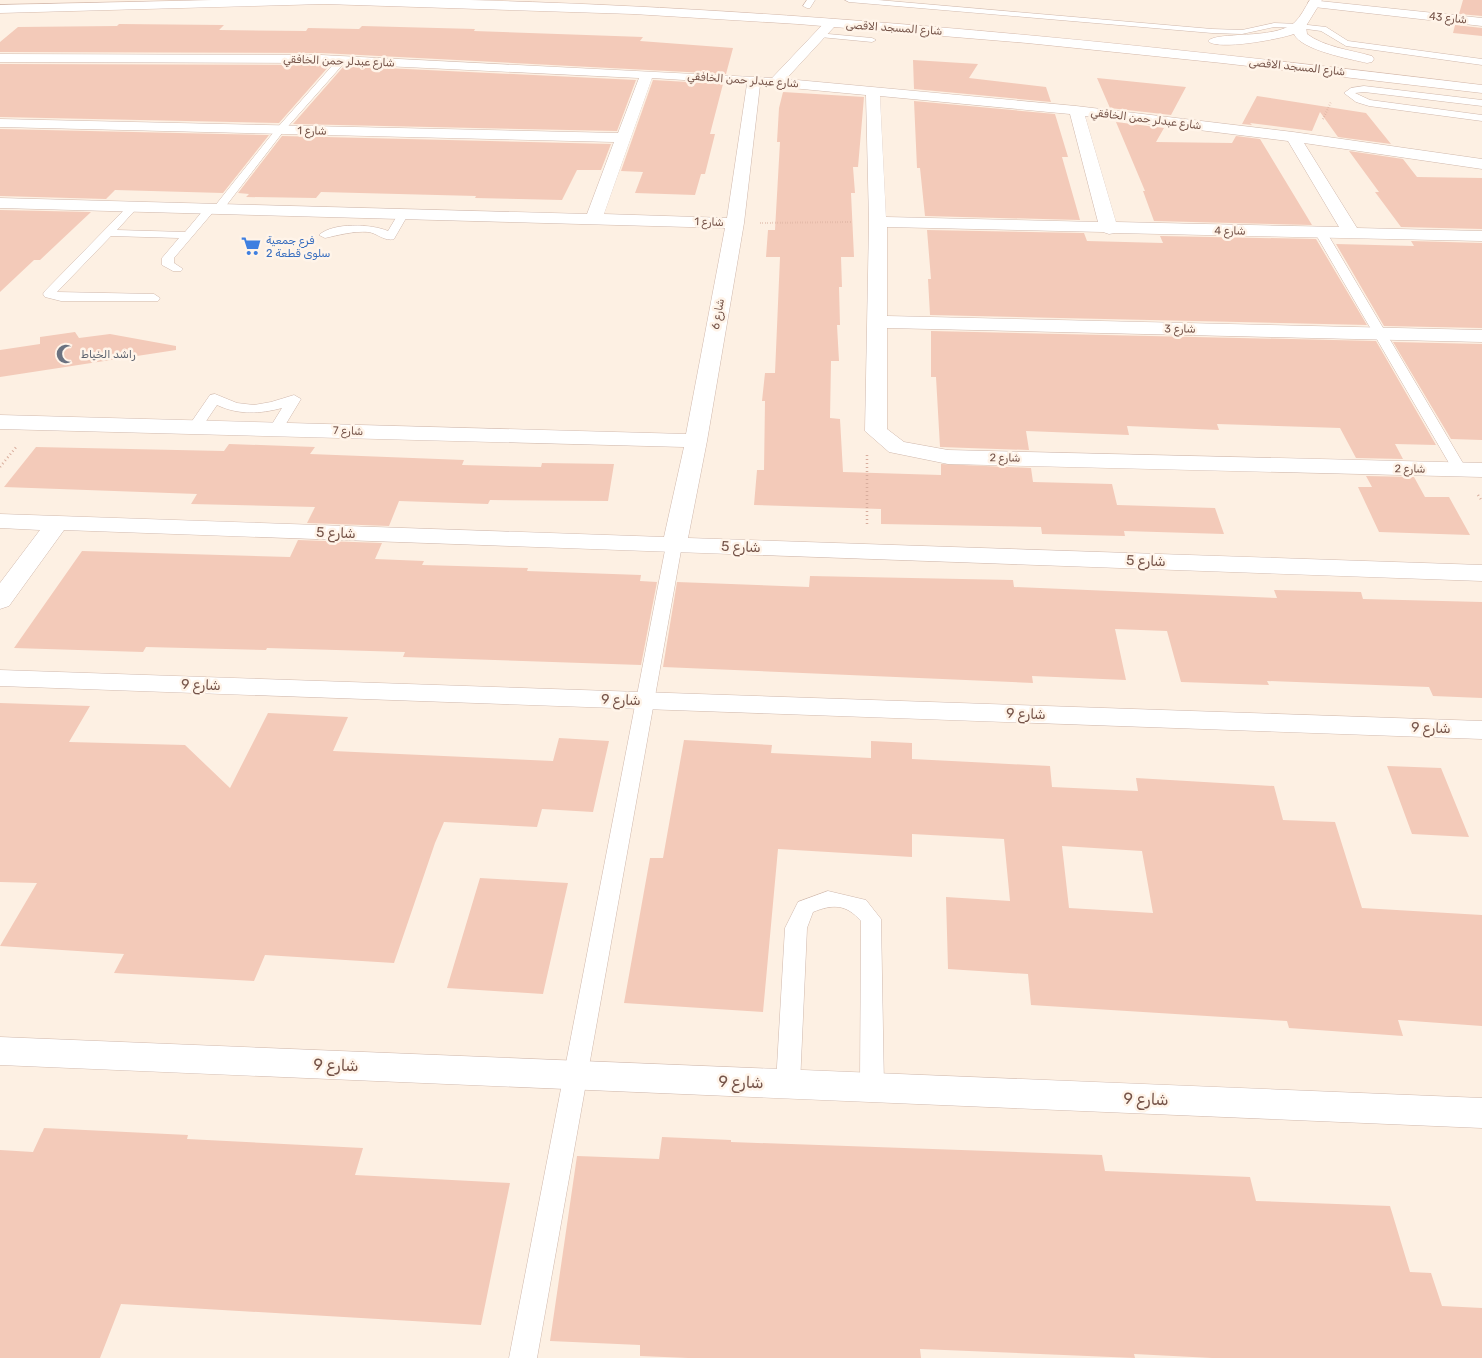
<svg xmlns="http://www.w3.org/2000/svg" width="1482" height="1358" font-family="Rubik,'Noto Naskh Arabic',sans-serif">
<rect width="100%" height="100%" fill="#fdf0e3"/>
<path fill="#f3cab9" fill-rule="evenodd" d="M1463 0H1482V16L1459 14Z
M119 24 224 25 219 30 306 31 308 28 359 29 362 26 475 29 474 31 643 37 640 41 733 48 726 74 321 53 0 52V42L18 27 117 26Z
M1455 25 1482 28V36L1453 33Z
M913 60 978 64 969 78 1046 87 1051 102 914 89Z
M0 64 321 65H330L279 123 0 117Z
M344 66 636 80 617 131 293 124Z
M1097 78 1186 87 1171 115 1110 108Z
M653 80 723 84 710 134H715L705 174H701L695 195 635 193 643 172 621 171Z
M783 92 864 97 858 167H853L855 193H851L854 257H841L842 287H839L840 325H837L839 361H831L830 418 840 419 843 472 941 475V464L1031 468 1033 482 1112 484 1117 505 1215 508 1224 534 1124 531 1125 536 1042 534 1041 527 881 524V509L754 505 757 470H764L765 401H762L765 373H775L780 257H766L768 230H775L780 142H777L779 108Z
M1257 96 1366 113 1391 144 1338 137 1320 112 1312 131 1250 123 1252 125 1242 124Z
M914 101 1055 114 1068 157H1062L1080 220 925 216 920 168H917Z
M1116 122 1164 128 1156 142 1232 143 1236 136 1260 139 1312 225 1154 221 1143 191H1145Z
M0 129 269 135 223 193 115 190 106 199 0 196Z
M282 136 611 144 601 170H577L562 200 475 198 476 196 321 192 316 198 246 197 249 194 238 193Z
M1349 151 1403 159 1417 177 1482 178V229L1401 227 1375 192H1379Z
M0 210 91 212 40 260H34L0 292Z
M927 230 1084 233 1087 241 1163 243 1160 236 1316 239 1367 325 930 315 928 279H931Z
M1411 241 1482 243V328L1384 326 1336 244 1414 246Z
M931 331 1376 341 1436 445 1395 444 1403 459 1356 458 1340 428 1217 424 1219 430 1127 426 1129 435 1026 431 1029 450 940 447 936 377H931Z
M75 332 79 338 110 334 176 346V350L0 377V350L40 344V337Z
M1393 342 1482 344V440L1451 439Z
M229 444 315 447 310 454 464 460 462 465 541 467 542 463 614 464 608 501 490 500 488 504 399 501 389 526 307 523 315 507 191 504 197 494 4 487 36 447 224 451Z
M1366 476 1414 477 1425 497H1449L1470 535 1379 532 1358 487H1372Z
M298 540 382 543 375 559 424 561 422 565 528 568 527 571 641 575 640 581 657 582 641 665 403 657 405 652 267 648 266 650 146 647 143 652 14 648 82 551 290 557Z
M810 576 1013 580 1014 587 1277 598 1274 590 1361 592 1363 599 1482 602V698L1433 696 1429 687 1267 681 1269 685 1181 682 1167 631 1115 629 1126 680 1032 676 1033 683 663 667 677 582 809 587Z
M0 703 90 706 69 742 185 745 230 788 268 713 348 717 333 751 553 761 559 738 609 741 593 812 542 809 537 827 444 822 435 843 394 963 265 955 254 981 114 973 124 954 0 946 37 883 0 882Z
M684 740 772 745 771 753 871 758V741L912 743V759L1050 766 1052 787 1138 791 1136 778 1274 786 1283 820 1335 822 1362 908 1482 915V1026L1398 1020 1403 1036 1289 1028 1287 1021 1031 1005 1028 974 948 969 946 897 1010 901 1004 839 912 834V857L778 849 763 1012 624 1003 650 858H663ZM1062 846 1142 851 1153 913 1069 908Z
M1387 766 1441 768 1469 837 1412 834Z
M480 878 568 883 543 994 447 988Z
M44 1128 188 1135 187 1139 363 1148 355 1175 510 1183 481 1325 121 1304 100 1358H0V1150L33 1152Z
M662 1137 731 1140V1142L1102 1155 1105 1171 1250 1177 1256 1201 1390 1206 1410 1272 1431 1273 1442 1306 1482 1308V1358H1212L1134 1354 1135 1358 920 1349 921 1358H688L640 1356V1345L550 1341 577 1156 659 1159Z"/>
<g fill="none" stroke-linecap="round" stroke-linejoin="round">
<defs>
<path id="lane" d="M807 0H815L810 8H807L803 6Z
M845 0H878L1212 29 1242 30 1274 23 1299 24 1326 27 1348 41 1482 59V65L1346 46 1321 31 1299 28 1274 27 1242 34 1212 33 849 2Z
M817 33 872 38 876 40 872 42 820 37H817Z
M342 57 346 60 345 62 283 132 222 211H214L174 258V263L183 269 181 271H173L162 265V258L179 238 111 236 57 292 154 294 160 298 158 301H61L45 297 43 294 45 291 129 205 133 204 138 207 117 230 185 232 206 207H214L277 128 339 58Z
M1364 86 1482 100V106L1364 92 1355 93 1370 100 1482 115V121L1369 106 1356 102 1344 93 1351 88Z
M404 210 409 213 394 239C385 242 377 233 368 232 353 231 339 235 325 238L319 235C333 222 372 224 388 231L400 211Z
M1321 230 1327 233 1467 470 1465 473H1455L1453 470 1315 233Z
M215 394 237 403 254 405 271 402 294 395 301 399 281 432H271L269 429 282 408C260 414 238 415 217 405L200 430H190L188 427 190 424 210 395Z
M674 540 680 542 682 545 537 1358H509L666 545 668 542Z
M828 891 866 900 881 919 884 1087 880 1094 872 1096 864 1094 860 1087 861 921C846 904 833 904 813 912L807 928 800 1084 796 1091 788 1093 780 1091 776 1084 785 928 798 902Z"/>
<path id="street" d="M1310 0 1482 18V26L1314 7 1308 3Z
M831 19 835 20 837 23 835 26 786 79 1076 106 1293 132 1482 159V169L1304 143 1357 228 1482 231V241L1115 233 1109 234 1103 232 887 227V316L1482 330V342L887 328V429L904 442 948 450 1482 463V477L948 464 889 452 865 431 869 222 866 95 760 85 744 223 707 441 688 538 1482 565V581L64 530 9 606 0 609V583L40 530 0 528V514L664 537 684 447 0 429V415L686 434 725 228 0 208V198L587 214 614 142 0 127V119L618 133 639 78 321 63 0 62V54L321 55 772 78 827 20ZM652 78 747 84 727 218 604 214ZM880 96 1070 114 1098 222 886 217ZM1085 116 1288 141 1339 227 1116 222Z
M0 670 1482 721V739L0 686Z
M0 1037 1482 1098V1128L0 1065Z"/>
<path id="secondary" d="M213 0C299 0 384 0 469 0 808 9 1146 44 1482 85V93L1222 63 1027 43 798 24 633 14 324 4 0 13V5Z
M1310 0H1322L1306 26 1307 34C1324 47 1351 50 1372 56L1374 59 1372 62 1367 63C1350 59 1301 50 1294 34 1280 39 1217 51 1208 41 1217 31 1273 40 1294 23 1301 17 1305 7 1310 0Z"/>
</defs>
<use href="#lane" stroke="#d0b8ac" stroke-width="1"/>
<use href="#street" stroke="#d0b8ac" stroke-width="1"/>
<use href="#secondary" stroke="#d3b7a9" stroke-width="1"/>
<path stroke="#d8ad9d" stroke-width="2" stroke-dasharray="0.5 2" stroke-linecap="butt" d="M1323 119 1331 102
M760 223 852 222"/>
<path stroke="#d8ad9d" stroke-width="2.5" stroke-dasharray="1 3" stroke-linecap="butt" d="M867 455V526
M0 467 17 446
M1478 495 1482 501"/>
<use href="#lane" fill="#fff" fill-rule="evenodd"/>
<use href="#street" fill="#fff" fill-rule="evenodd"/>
<use href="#secondary" fill="#fff" fill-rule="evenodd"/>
</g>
<defs>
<symbol id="supermarket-bare" viewBox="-9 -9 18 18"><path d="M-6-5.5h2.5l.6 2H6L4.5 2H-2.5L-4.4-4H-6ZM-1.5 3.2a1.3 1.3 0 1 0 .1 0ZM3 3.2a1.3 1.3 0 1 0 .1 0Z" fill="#3f7fe0" stroke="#fff4e9" stroke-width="2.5" paint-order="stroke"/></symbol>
<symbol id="mosque-bare" viewBox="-9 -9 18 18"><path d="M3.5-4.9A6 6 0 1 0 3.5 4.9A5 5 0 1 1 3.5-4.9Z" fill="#6b7280" stroke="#fff4e9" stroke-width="2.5" paint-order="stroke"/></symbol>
</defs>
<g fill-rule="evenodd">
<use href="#supermarket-bare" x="237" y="232" width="28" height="28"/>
<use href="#mosque-bare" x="52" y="340" width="28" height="28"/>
</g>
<g text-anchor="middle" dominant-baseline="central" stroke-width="5" stroke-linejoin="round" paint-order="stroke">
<g font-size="11" fill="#755348" stroke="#fff4e9">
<text transform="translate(1448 18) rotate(6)">شارع 43</text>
<text transform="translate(894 28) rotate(4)">شارع المسجد الاقصى</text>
<text transform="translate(339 61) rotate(2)">شارع عبدلر حمن الخافقي</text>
<text transform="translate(1297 67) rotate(6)">شارع المسجد الاقصى</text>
<text transform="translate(743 80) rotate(4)">شارع عبدلر حمن الخافقي</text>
<text transform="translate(1146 119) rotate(7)">شارع عبدلر حمن الخافقي</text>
<text transform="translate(312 131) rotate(1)">شارع 1</text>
<text transform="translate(709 222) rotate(2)">شارع 1</text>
<text transform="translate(1230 231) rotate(1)">شارع 4</text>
<text transform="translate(718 314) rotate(-80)">شارع 6</text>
<text transform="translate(1180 329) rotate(1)">شارع 3</text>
<text transform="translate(348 431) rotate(2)">شارع 7</text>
<text transform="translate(1005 458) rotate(1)">شارع 2</text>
<text transform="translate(1410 469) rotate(1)">شارع 2</text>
</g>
<g font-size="11" fill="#366cbe" stroke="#fff4e9" text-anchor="start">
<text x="266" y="240">فرع جمعية<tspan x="266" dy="13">سلوى قطعة 2</tspan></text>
</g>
<g font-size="11" fill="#5b616d" stroke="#fff4e9" text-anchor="start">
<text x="81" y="354">راشد الخياط</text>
</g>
<g font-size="14" fill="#755348" stroke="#fff4e9">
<text transform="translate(336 533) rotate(2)">شارع 5</text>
<text transform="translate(741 547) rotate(2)">شارع 5</text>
<text transform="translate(1146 561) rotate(2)">شارع 5</text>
<text transform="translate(201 685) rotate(2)">شارع 9</text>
<text transform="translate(621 700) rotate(2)">شارع 9</text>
<text transform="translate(1026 714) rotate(2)">شارع 9</text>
<text transform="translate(1431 728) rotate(2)">شارع 9</text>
</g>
<g font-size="16" fill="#755348" stroke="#fff4e9">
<text transform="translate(336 1065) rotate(2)">شارع 9</text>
<text transform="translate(741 1082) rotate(2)">شارع 9</text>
<text transform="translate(1146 1099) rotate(2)">شارع 9</text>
</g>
</g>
</svg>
